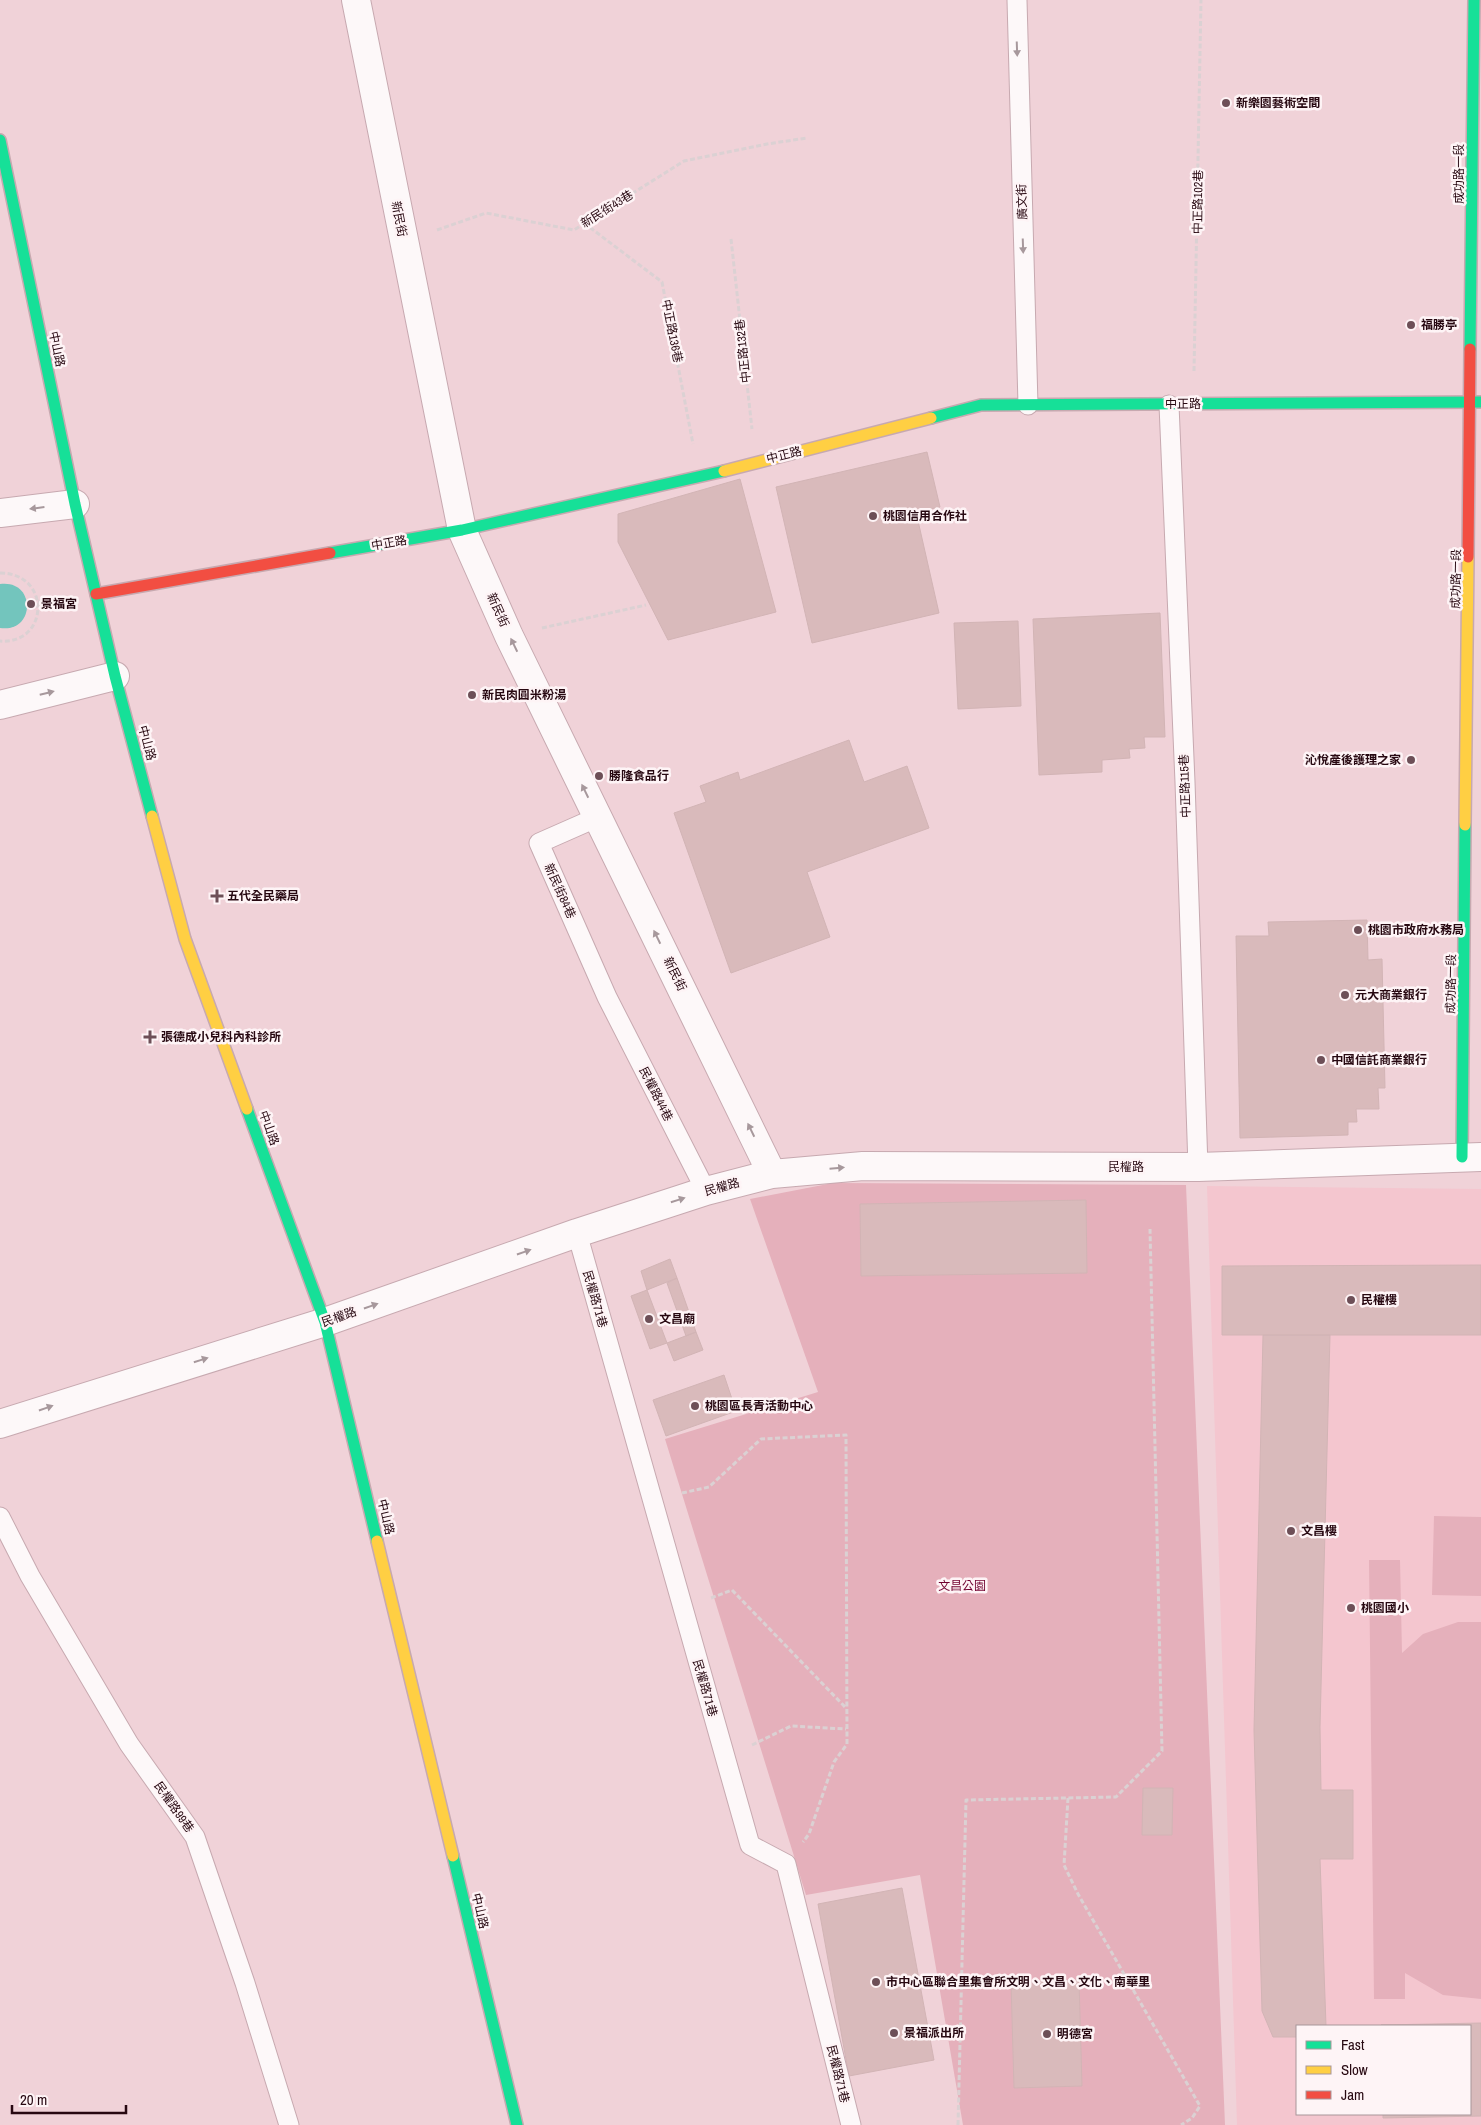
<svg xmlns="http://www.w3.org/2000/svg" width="1481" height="2125" font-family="'Archivo Narrow','Noto Sans TC',sans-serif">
<rect width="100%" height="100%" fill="#f0d2d8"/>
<path fill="#f4c6cf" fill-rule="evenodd" d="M1207 1186 1481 1189V2125H1237ZM1297 2026H1470V2114H1297Z"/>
<path fill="#e5b0bb" d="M833 1183 1186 1185 1225 2125H963L920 1875 806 1895 665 1439 818 1392 750 1199Z
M1434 1516 1481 1517V1596L1432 1595Z
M1369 1560H1400L1402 1653 1423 1634 1458 1622H1481V1999L1443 1995 1405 1973V1999H1374Z"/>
<path fill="#73c5bd" d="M0 584C36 579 36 633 0 628Z"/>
<path fill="#d9babb" stroke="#d2b4b5" d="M927 452 940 507 916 512 939 613 812 643 776 487Z
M740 479 776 612 668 640 618 542V514Z
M1160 613 1165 737H1144L1145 748 1129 749 1130 758 1102 760V772L1039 775 1033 619Z
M1018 621 1021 706 958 709 954 623Z
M849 740 864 782 907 766 929 828 807 872 830 937 731 973 674 813 706 802 700 786 738 772 740 780Z
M1367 920 1368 960 1382 959 1385 1088H1378L1379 1109H1356L1357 1122H1348V1135L1240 1138 1236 936H1269L1268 922Z
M1086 1200 1087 1273 861 1276 860 1204Z
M670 1259 677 1278 647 1290 641 1271Z
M1481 1265V1335H1222V1266Z
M677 1278 696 1332 686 1336 667 1283Z
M647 1290 667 1343 650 1349 631 1296Z
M696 1332 703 1350 674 1361 667 1343Z
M1263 1335H1330L1320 1727 1321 1790H1353V1859H1320L1326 2026H1297V2037H1273L1262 2011 1254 1730Z
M724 1375 736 1411 666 1436 653 1400Z
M1143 1788H1173L1172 1835H1142Z
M902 1888 934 2060 849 2076 818 1904Z
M1079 1980 1082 2086 1014 2088 1011 1982Z
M1481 2023V2116L1383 2118V2114H1470V2026L1381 2025Z"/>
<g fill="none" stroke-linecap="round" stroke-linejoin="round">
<defs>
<path id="lane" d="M1017 0 1028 405
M1169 405 1185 782 1198 1167
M598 817 539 843 607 997 706 1191
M577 1233 750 1845 786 1864 851 2125
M0 1517 30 1576 129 1744 195 1837 245 1983 289 2125"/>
<path id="street" d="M356 0 462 530 509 636 772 1174
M0 513 75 504
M0 705 115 676
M0 1424 325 1322 577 1233 706 1191 772 1174 863 1166 1198 1167 1481 1157"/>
<path id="fast" d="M0 140 75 504 115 676 152 816
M1470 349 1474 0
M931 418 981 405 1481 402
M330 553 462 530 724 471
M247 1109 325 1322 377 1541
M1462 1157 1465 825
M453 1856 517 2125"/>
<path id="slow" d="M724 471 931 418
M152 816 185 939 247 1109
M1465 825 1468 557
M377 1541 453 1856"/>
<path id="jam" d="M1468 557 1470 349
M96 594 330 553"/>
</defs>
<use href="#lane" stroke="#c7a9b0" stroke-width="21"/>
<use href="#street" stroke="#c7a9b0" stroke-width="30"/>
<use href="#fast" stroke="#c7a9b0" stroke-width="14"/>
<use href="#slow" stroke="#c7a9b0" stroke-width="14"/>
<use href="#jam" stroke="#c7a9b0" stroke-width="14"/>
<path stroke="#dbd1d3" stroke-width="3" stroke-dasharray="5 2.5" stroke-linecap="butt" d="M584 223 662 282 693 444
M437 230 486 213 574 230 684 161 767 144 807 138
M731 239 752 429
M1194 371 1201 0
M0 573C52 573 49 645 0 641
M38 602 62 597
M542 628 646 605
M682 1493 709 1487 761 1439 846 1435 847 1744 834 1762 809 1834 803 1842
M711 1598 732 1590 846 1708
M752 1745 791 1726 846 1729
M1068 1798 1064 1865 1078 1894 1200 2106 1192 2118 1181 2125
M958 2125 966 1800 1116 1797 1162 1751 1150 1229"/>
<use href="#lane" stroke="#fdf8f9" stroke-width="19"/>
<use href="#street" stroke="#fdf8f9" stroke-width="28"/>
<use href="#fast" stroke="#16e098" stroke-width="11"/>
<use href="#slow" stroke="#ffcf43" stroke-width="11"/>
<use href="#jam" stroke="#f24e42" stroke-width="11"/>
</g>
<defs><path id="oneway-solid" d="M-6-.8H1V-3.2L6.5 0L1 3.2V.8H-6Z" transform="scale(1.25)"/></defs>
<g fill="#a7989c">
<use href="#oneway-solid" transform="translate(1017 49) rotate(88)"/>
<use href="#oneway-solid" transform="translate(1023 246) rotate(88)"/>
<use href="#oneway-solid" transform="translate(37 508) rotate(173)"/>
<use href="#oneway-solid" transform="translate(514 645) rotate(-116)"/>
<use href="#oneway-solid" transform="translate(47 693) rotate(-14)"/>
<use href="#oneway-solid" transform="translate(585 791) rotate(-116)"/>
<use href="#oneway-solid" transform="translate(657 937) rotate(-116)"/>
<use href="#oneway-solid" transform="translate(751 1130) rotate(-116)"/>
<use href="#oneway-solid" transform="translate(837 1168) rotate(-5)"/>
<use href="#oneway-solid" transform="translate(678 1200) rotate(-18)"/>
<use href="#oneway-solid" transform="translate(524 1252) rotate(-19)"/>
<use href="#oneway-solid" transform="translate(371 1306) rotate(-19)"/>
<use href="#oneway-solid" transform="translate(201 1360) rotate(-17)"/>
<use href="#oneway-solid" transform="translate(46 1408) rotate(-19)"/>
</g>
<g fill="#6d4f57" stroke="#fef4f6" stroke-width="2">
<circle cx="1226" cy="103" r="5"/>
<circle cx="1411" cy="325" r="5"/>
<circle cx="873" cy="516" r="5"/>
<circle cx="31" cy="604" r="5"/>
<circle cx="472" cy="695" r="5"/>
<circle cx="1411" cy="760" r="5"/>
<circle cx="599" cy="776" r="5"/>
<path d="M214.5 888.5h5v5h5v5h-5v5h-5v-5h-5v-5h5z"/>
<circle cx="1358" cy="930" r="5"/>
<circle cx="1345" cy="995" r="5"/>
<path d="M147.5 1029.5h5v5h5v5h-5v5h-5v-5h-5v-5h5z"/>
<circle cx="1321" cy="1060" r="5"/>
<circle cx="1351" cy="1300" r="5"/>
<circle cx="649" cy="1319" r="5"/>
<circle cx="695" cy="1406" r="5"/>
<circle cx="1291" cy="1531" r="5"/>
<circle cx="1351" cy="1608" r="5"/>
<circle cx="876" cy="1982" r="5"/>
<circle cx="894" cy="2033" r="5"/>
<circle cx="1047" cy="2034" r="5"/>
</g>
<g text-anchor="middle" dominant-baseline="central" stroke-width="5" stroke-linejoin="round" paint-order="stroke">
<g font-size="12" font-weight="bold" fill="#270811" stroke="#fef4f6" text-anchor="start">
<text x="1236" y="103">新樂園藝術空間</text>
<text x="1421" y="325">福勝亭</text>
<text x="883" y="516">桃園信用合作社</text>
<text x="41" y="604">景福宮</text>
<text x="482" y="695">新民肉圓米粉湯</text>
<text x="1401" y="760" text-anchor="end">沁悅產後護理之家</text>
<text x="609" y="776">勝隆食品行</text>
<text x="227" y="896">五代全民藥局</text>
<text x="1368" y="930">桃園市政府水務局</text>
<text x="1355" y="995">元大商業銀行</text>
<text x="161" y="1037">張德成小兒科內科診所</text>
<text x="1331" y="1060">中國信託商業銀行</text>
<text x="1361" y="1300">民權樓</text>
<text x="659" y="1319">文昌廟</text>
<text x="705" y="1406">桃園區長青活動中心</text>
<text x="1301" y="1531">文昌樓</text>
<text x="1361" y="1608">桃園國小</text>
<text x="886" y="1982">市中心區聯合里集會所文明、文昌、文化、南華里</text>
<text x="904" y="2033">景福派出所</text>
<text x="1057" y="2034">明德宮</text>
</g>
<g font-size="12" fill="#270811" stroke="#fef4f6">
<text transform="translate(1459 174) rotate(-90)">成功路一段</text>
<text transform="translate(1022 202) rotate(-92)">廣文街</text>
<text transform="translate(1198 202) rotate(-89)">中正路102巷</text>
<text transform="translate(607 209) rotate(-32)">新民街43巷</text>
<text transform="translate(399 219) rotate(79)">新民街</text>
<text transform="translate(672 331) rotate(79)">中正路136巷</text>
<text transform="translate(57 349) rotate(78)">中山路</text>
<text transform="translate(743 351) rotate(-96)">中正路132巷</text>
<text x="1183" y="404">中正路</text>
<text transform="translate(784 455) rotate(-14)">中正路</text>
<text transform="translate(389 543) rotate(-10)">中正路</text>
<text transform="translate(1456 579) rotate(-89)">成功路一段</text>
<text transform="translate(498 610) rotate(66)">新民街</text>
<text transform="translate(147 743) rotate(75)">中山路</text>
<text transform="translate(1185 786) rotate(-92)">中正路115巷</text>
<text transform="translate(560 891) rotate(66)">新民街84巷</text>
<text transform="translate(675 974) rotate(64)">新民街</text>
<text transform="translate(1451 984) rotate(-89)">成功路一段</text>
<text transform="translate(656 1094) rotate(63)">民權路44巷</text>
<text transform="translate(269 1128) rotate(70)">中山路</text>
<text x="1126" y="1167">民權路</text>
<text transform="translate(722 1187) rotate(-15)">民權路</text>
<text transform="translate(595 1299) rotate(74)">民權路71巷</text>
<text transform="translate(339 1317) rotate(-19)">民權路</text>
<text transform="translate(386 1517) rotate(77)">中山路</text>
<text transform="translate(705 1688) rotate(74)">民權路71巷</text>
<text transform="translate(174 1807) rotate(55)">民權路99巷</text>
<text transform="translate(480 1911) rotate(77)">中山路</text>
<text transform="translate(838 2074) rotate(76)">民權路71巷</text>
</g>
<g font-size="12" fill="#70002f" stroke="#fef4f6">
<text x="962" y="1586">文昌公園</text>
</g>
</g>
<rect x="1296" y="2025" width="175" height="90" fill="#fef4f6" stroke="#a8969a"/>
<rect x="1306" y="2041" width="25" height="8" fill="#16e098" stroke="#a8969a"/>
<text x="1341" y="2050" font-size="15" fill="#270811">Fast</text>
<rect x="1306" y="2066" width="25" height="8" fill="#ffcf43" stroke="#a8969a"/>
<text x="1341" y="2075" font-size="15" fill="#270811">Slow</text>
<rect x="1306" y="2091" width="25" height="8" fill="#f24e42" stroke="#a8969a"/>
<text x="1341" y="2100" font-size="15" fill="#270811">Jam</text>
<path d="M12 2105v8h114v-8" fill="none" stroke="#270811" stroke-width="2.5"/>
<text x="20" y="2105" font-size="15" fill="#270811" stroke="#fef4f6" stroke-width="4" paint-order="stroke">20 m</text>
</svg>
